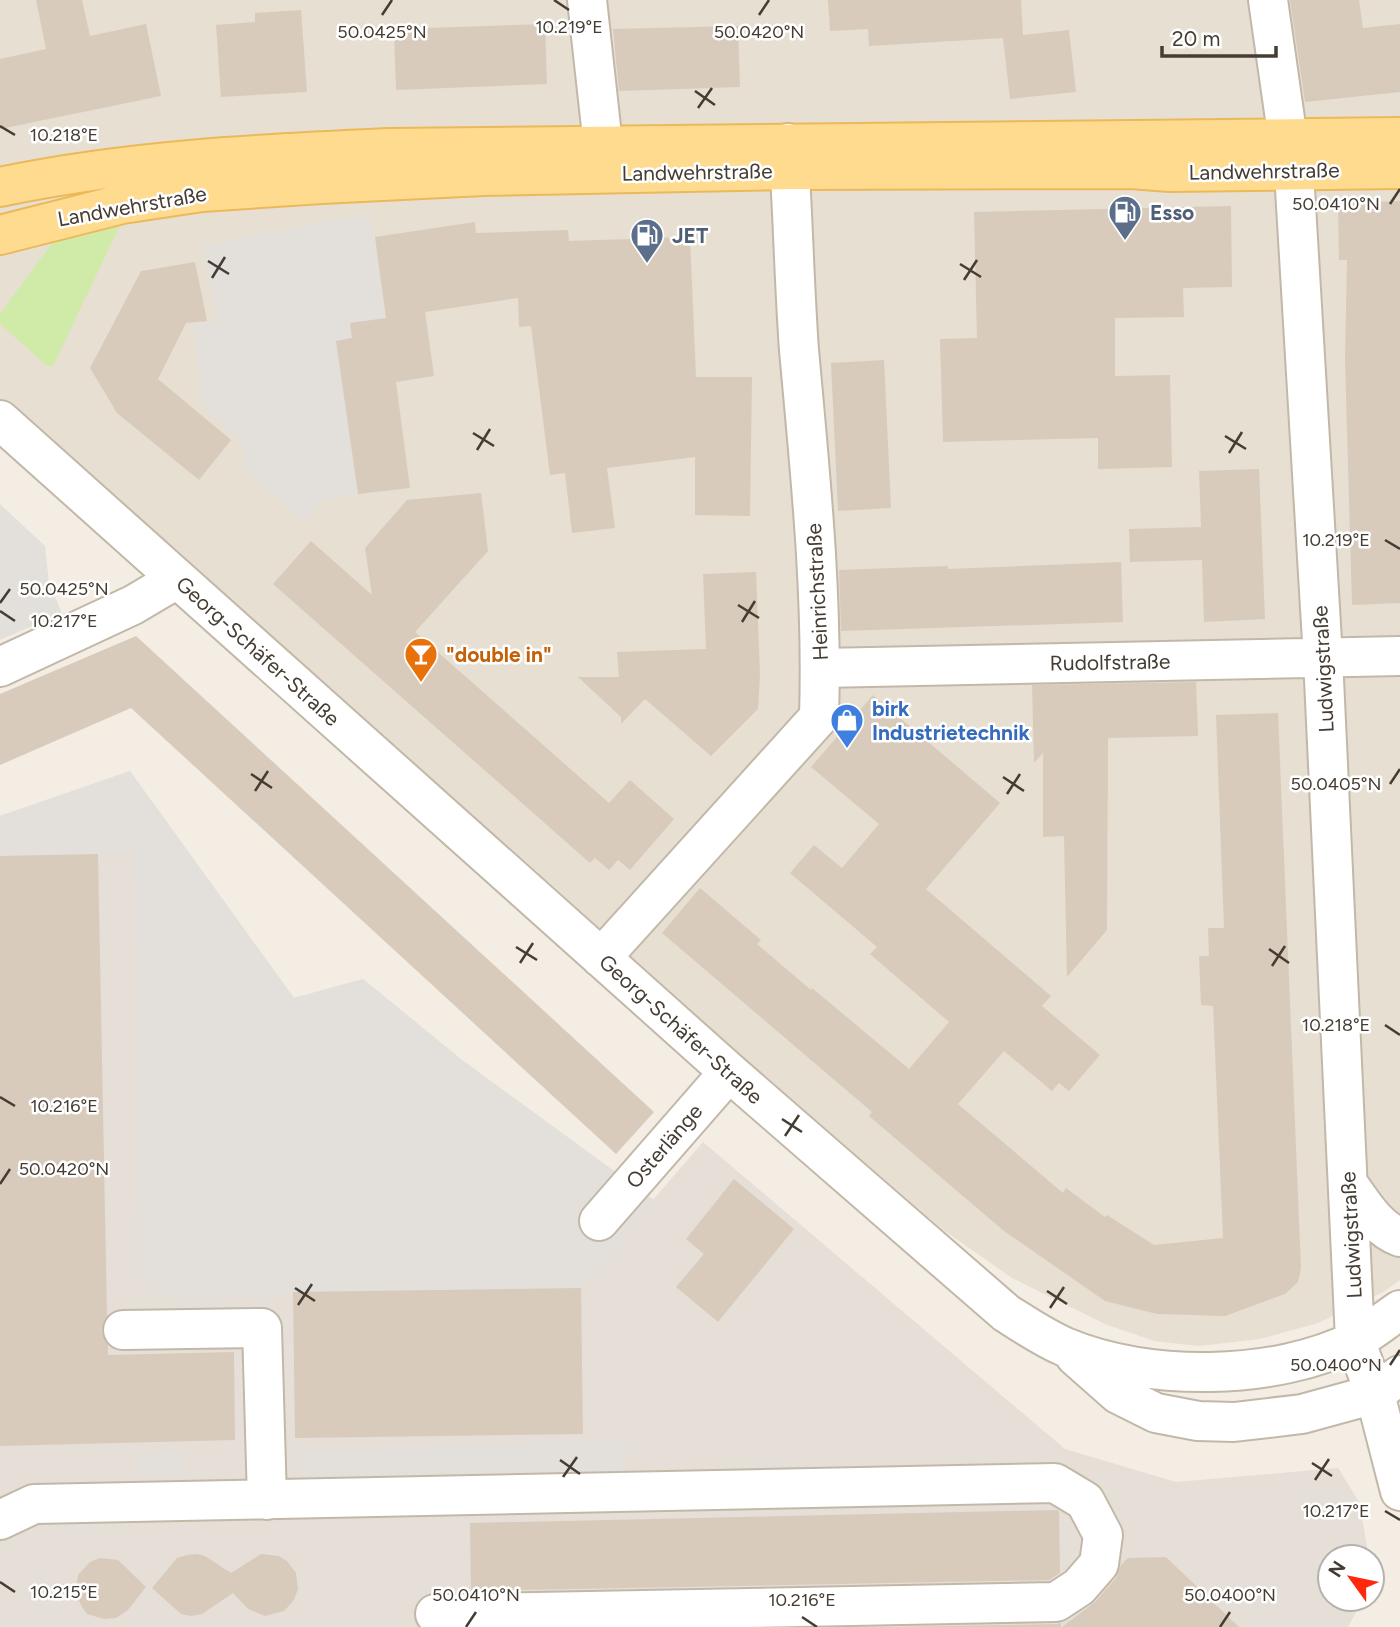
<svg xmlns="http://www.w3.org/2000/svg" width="1400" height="1627" font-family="Figtree,sans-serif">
<rect width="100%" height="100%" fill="#f3ede3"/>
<path fill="#e7dfd1" d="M0 0H1400V1280L1385 1291 1318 1323 1260 1339 1199 1346 1154 1341 1105 1324 1012 1278 942 1229 0 416Z"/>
<path fill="#e5dfd8" d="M130 771 294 998 363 979 462 1060 653 1200 703 1142 1065 1449 1176 1482 1338 1468 1359 1502 1369 1557H1330V1599H1363L1348 1627H0V816Z"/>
<path fill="#d0eba8" d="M122 221 53 366 46 365 0 324V314L56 238Z"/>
<path fill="#e3e0dc" d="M370 213 386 318 350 323 352 338 336 341 358 494 325 499 304 521 247 471 239 439 204 409 193 324 218 323 202 246Z
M0 504 45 546 49 583 62 613 0 640Z
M130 771 294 998 363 979 462 1060 654 1200 581 1288 169 1295 142 1275 134 853 0 856V816Z
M624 1441 625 1475 302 1483V1450Z
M182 1451 183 1477 140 1478V1452Z"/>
<path fill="#d8cbbb" d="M36 0H82L90 36 146 24 161 96 0 129V59L46 49Z
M828 0H1021L1023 35 1069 30 1076 92 1010 99 1003 38 869 46 868 29 830 31Z
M1290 0H1359L1363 28 1400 24V92L1305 102Z
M301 10 307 92 221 97 216 25 255 22V13Z
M545 24 547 84 396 90 394 29Z
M738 26 740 87 619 91 613 29Z
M1400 201V603L1352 605 1345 359 1347 260H1339L1338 203Z
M1231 206 1232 287 1183 288 1184 317 1115 318V376L1170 375 1172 467 1098 469V438L943 442 940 339 977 338 974 212Z
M475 222 476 233 568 230 569 241 690 237 696 377H752L750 516 695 515V457L607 468 615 528 572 533 565 473 550 475 531 326 519 327 518 298 425 312 434 376 396 382 410 488 358 494 336 341 352 338 350 323 386 318 375 237Z
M195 262 207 321 186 323 158 379 231 440 199 480 117 413 90 368 141 271Z
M884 360 891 508 838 511 831 363Z
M1259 469 1265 619 1204 622 1202 560 1130 562 1129 529 1201 527 1199 471Z
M481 493 488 551 415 632 609 803 630 780 674 819 630 870 618 860 609 870 595 858 590 863 273 584 311 541 372 595 365 548 407 500Z
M1121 562 1123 622 841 631 839 570 948 566V569Z
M756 572 760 675 758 709 711 756 645 699 621 724V717L578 677H619L617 652 706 649 703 574Z
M136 636 654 1112 616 1154 131 708 0 765V694Z
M1196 682 1198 736 1108 738 1107 930 1067 977 1064 836 1043 837V753L1034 763 1032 685Z
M873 695 1000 803 926 889 1051 996 1042 1006 1100 1055 1069 1091 1059 1083 1052 1091 1004 1051 958 1104 1063 1193 1066 1188 1105 1217 1107 1215 1154 1245 1223 1238 1213 1006 1201 1005 1199 956H1209L1208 928H1224L1216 715 1278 713 1301 1268 1298 1282 1285 1294 1225 1316 1157 1314 1105 1301 1004 1231 869 1116 872 1112 662 933 700 888 761 940 757 944 811 990 812 988 909 1069 949 1022 870 954 877 947 790 873 814 845 842 868 879 824 811 767Z
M98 854 107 1316 101 1331 108 1345V1355L234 1352 235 1440 0 1446V856Z
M734 1179 794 1229 718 1322 676 1287 704 1254 686 1239Z
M581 1288 583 1434 295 1438 293 1292Z
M1057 1510 1059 1511 1060 1573 1049 1580 471 1591 470 1523Z
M197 1554 205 1556 231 1573 261 1554 279 1556 287 1561 296 1573 298 1589 294 1600 284 1611 265 1616 248 1609 233 1593 202 1614 191 1616 181 1614 152 1588 177 1558 187 1555Z
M1166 1557 1239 1627H1062L1095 1602 1116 1578 1121 1565 1128 1558Z
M100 1558 118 1560 146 1587 128 1610 116 1618 104 1619 87 1614 82 1607 75 1593 78 1575 90 1562Z
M1061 1623V1627H894L1056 1624Z"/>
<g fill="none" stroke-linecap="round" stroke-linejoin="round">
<defs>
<path id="minor" d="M587 0 603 145
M1268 0 1295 189 1323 658 1355 1340 1375 1394 1400 1491
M0 420 729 1072 1006 1313C1025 1325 1044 1338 1065 1347 1148 1382 1275 1381 1356 1340 1371 1332 1385 1320 1400 1310
M0 667 133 605 177 579
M821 668 1400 656
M601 958 819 717C823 594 810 472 799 350 794 281 793 212 788 143
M1349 1185C1363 1204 1377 1229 1400 1237
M599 1221 729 1072
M123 1330 262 1328 267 1500
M1075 1356 1118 1394 1156 1413 1198 1421 1234 1422 1302 1414 1375 1394 1400 1375
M0 1520 34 1504 1055 1483 1085 1501 1103 1535 1099 1564 1079 1587 1056 1602 435 1614"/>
<path id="major" d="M0 187C128 160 258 154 388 148L1400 137
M0 235 122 204 202 192 321 184 483 176 790 170 1131 169 1170 172 1400 169"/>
</defs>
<use href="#minor" stroke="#c2b8a8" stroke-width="42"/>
<use href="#major" stroke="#ebb959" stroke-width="42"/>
<use href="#minor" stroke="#fff" stroke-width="38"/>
<use href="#major" stroke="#ffdb90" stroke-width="38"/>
</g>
<path fill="none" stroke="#453d33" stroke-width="2.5" d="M554 0 569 10M382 15 392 0M759 15 769 0M695 91 715 105M698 108 712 88M0 126 15 135M1390 204 1400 189M208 261 229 274M960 264 981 277M212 278 225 257M964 280 977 260M473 433 494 446M1225 436 1246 449M477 450 490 429M1229 453 1242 432M1385 540 1400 549M0 603 10 589M738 605 759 618M0 611 15 621M742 622 755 601M251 774 272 788M1003 777 1024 791M1390 784 1400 769M255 791 268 771M1007 794 1020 774M516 947 537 960M1269 949 1289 963M520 963 533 943M1272 966 1285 946M1385 1025 1400 1035M0 1097 15 1106M782 1119 802 1132M785 1136 799 1115M0 1184 10 1169M295 1288 315 1301M1047 1291 1067 1304M298 1305 312 1284M1050 1308 1064 1287M1390 1365 1400 1350M560 1460 580 1474M1312 1463 1332 1476M563 1477 577 1457M1315 1480 1329 1459M1385 1511 1400 1520M0 1582 15 1592M802 1617 817 1627M466 1627 476 1612M1220 1627 1230 1612"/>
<defs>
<symbol id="fuel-pin" viewBox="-11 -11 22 30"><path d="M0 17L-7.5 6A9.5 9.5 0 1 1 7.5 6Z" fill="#5c6f8a" stroke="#fff"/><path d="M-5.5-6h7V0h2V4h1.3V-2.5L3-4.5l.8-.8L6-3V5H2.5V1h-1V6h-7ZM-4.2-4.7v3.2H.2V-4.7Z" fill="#fff"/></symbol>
<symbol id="bar-pin" viewBox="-11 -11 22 30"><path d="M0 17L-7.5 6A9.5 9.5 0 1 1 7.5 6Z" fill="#e8710a" stroke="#fff"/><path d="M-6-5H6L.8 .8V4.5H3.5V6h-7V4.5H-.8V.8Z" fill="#fff"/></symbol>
<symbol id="shop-pin" viewBox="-11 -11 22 30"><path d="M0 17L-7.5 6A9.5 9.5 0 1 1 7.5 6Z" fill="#3f7fe0" stroke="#fff"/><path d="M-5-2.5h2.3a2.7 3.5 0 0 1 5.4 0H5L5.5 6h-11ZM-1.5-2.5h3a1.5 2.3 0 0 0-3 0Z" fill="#fff"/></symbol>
</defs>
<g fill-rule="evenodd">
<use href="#fuel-pin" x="1106" y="193" width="38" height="52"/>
<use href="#fuel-pin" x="628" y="216" width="38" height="52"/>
<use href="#bar-pin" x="402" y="635" width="38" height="52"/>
<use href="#shop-pin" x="828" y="701" width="38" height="52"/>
</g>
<g text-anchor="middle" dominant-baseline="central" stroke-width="5" stroke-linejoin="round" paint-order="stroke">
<g font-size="21" fill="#453d33" stroke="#fff">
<text transform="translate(1264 171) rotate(-1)">Landwehrstraße</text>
<text transform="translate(697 172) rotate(-1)">Landwehrstraße</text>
<text transform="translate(132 206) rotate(-10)">Landwehrstraße</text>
<text transform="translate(817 592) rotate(-93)">Heinrichstraße</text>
<text transform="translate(258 651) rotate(42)">Georg-Schäfer-Straße</text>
<text transform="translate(1110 662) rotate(-1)">Rudolfstraße</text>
<text transform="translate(1323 669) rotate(-93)">Ludwigstraße</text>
<text transform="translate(681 1029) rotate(42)">Georg-Schäfer-Straße</text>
<text transform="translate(664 1146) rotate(-49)">Osterlänge</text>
<text transform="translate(1351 1235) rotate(-93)">Ludwigstraße</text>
</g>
<g font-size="21" font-weight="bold" fill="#4e5e75" stroke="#fff" text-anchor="start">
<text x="1150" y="212">Esso</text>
<text x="672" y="235">JET</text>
</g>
<g font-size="21" font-weight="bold" fill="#c56008" stroke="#fff" text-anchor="start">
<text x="446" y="654">"double in"</text>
</g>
<g font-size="21" font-weight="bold" fill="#366cbe" stroke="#fff" text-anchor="start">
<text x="872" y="708">birk<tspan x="872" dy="24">Industrietechnik</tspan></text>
</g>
</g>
<g font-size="18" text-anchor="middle" fill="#453d33" stroke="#fff" stroke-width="5" stroke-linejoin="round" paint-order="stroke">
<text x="569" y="33">10.219°E</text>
<text x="382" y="38">50.0425°N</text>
<text x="759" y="38">50.0420°N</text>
<text x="64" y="141">10.218°E</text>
<text x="1336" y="210">50.0410°N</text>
<text x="1336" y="546">10.219°E</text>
<text x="64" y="595">50.0425°N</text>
<text x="64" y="627">10.217°E</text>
<text x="1336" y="790">50.0405°N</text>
<text x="1336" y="1031">10.218°E</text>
<text x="64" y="1112">10.216°E</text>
<text x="64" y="1175">50.0420°N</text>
<text x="1336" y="1371">50.0400°N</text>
<text x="1336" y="1517">10.217°E</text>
<text x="64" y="1598">10.215°E</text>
<text x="476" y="1601">50.0410°N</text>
<text x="1230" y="1601">50.0400°N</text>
<text x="802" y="1606">10.216°E</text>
</g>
<g transform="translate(1351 1578) rotate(303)"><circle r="33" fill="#ffffff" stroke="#b5b1ad" stroke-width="2"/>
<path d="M0-5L12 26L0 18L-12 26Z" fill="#ff280e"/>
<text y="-10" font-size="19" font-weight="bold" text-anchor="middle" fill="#453d33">N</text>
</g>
<path d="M1162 46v10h114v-10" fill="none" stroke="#453d33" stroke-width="3.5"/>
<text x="1172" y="46" font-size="21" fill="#453d33" stroke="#ffffff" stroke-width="5" paint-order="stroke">20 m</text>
</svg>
